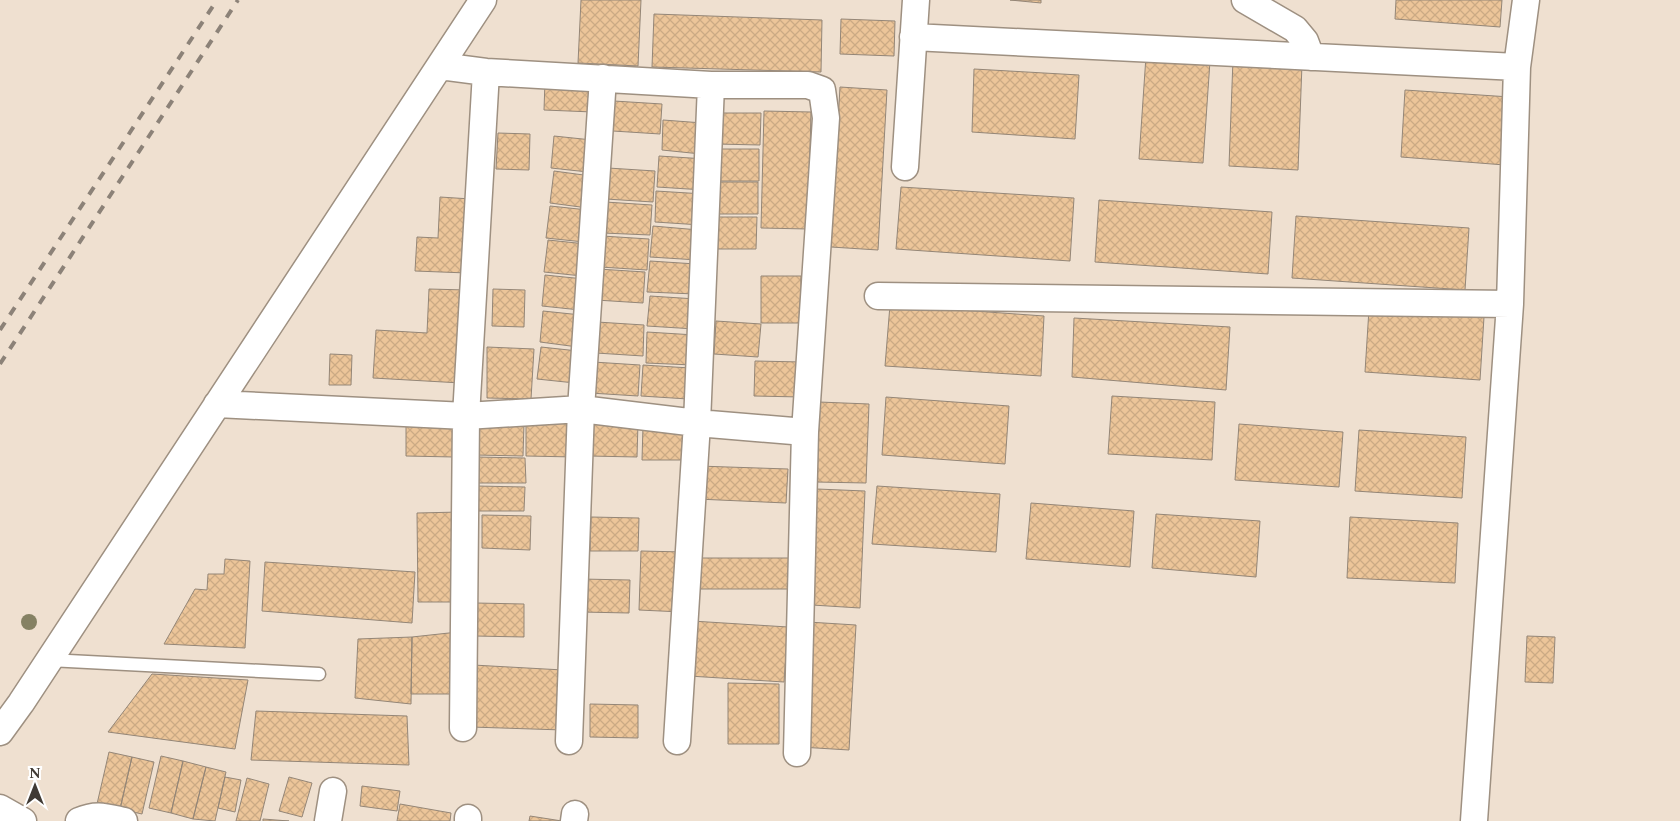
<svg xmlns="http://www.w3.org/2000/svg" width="1680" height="821" font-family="Spectral,serif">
<defs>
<pattern id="building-cross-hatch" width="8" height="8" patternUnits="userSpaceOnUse" patternTransform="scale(1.25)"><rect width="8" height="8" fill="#ecc599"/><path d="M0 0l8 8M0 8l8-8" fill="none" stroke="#cbaa84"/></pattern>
</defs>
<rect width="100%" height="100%" fill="#efe0d0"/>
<path fill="url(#building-cross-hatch)" stroke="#948677" d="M581 0H641L638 66 578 63Z
M1010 0H1041V3Z
M1396 0H1502L1500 27 1395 19Z
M654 14 822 20 821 72 652 67Z
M841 19 895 21 894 56 840 54Z
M1146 56 1210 61 1203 163 1139 159Z
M1233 59 1302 64 1298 170 1229 166Z
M974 69 1079 75 1075 139 972 132Z
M545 81 595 83 593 112 544 110Z
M840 87 887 90 878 250 831 247Z
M1405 90 1510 97 1505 165 1401 157Z
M614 101 662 104 660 134 613 131Z
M764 111 811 112 808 229 761 228Z
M716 113H761L760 145 716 144Z
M663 120 703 123 701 154 662 150Z
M498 133 530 134 529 170 496 169Z
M554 136 592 140 588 172 551 168Z
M714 149H759V181H714Z
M659 156 706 159 704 190 657 187Z
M608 168 655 171 653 202 606 199Z
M554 171 591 176 588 208 550 203Z
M714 182H758V214H714Z
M901 187 1074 198 1070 261 896 249Z
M656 191 704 194 701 225 655 222Z
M440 197 471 199 467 273 415 271 417 237 438 238Z
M1099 200 1272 212 1268 274 1095 262Z
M605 202 652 205 650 235 603 233Z
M550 206 588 210 584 242 546 238Z
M1296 216 1469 228 1465 290 1292 278Z
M712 217H757L756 249H712Z
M653 226 699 230 698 260 650 257Z
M602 236 649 239 647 270 600 267Z
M548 240 586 244 582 276 544 272Z
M650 261 696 264 695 294 647 292Z
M598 269 645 272 643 303 596 300Z
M545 275 584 279 580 310 542 306Z
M761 276H801V323H761Z
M429 289 466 290 461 383 373 378 376 330 427 333Z
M493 289 525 290 524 327 492 326Z
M650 296 696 299 695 329 647 326Z
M890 305 1044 316 1041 376 885 366Z
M1369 309 1484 317 1480 380 1365 372Z
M543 311 581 315 578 347 540 342Z
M1074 318 1230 327 1226 390 1072 377Z
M716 321 761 324 758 357 714 354Z
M597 322 644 325 643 356 596 353Z
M647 332 695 335 693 365 646 363Z
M487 347 534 349 531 399 487 398Z
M541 347 578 351 575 383 537 379Z
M330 354 352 355 351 385H329Z
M755 361 802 362 801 397 754 396Z
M593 362 640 365 638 396 590 393Z
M643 365 690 368 688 399 641 396Z
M1112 396 1215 402 1212 460 1108 454Z
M886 397 1009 406 1005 464 882 455Z
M819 402 869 404 866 483 816 482Z
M475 422 524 423 523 456 475 455Z
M406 423 455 424 454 457 406 456Z
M526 423H575V457L526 456Z
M589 423H638L637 457 589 456Z
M1239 424 1343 432 1339 487 1235 480Z
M643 426 692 427 691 460H642Z
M1359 430 1466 437 1462 498 1355 491Z
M476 457 525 458 526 483H475Z
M698 466 788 469 786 503 697 499Z
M476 486 525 487 524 511H475Z
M877 486 1000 494 996 552 872 544Z
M817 489 865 491 860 608 812 605Z
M1031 503 1134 511 1130 567 1026 559Z
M460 512V602H418L417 513Z
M1156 514 1260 521 1256 577 1152 568Z
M482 515 531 516 530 550 482 548Z
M591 517 639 518 638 551H590Z
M1350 517 1458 523 1455 583 1347 578Z
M641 551 684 552 682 612 639 610Z
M694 558H789V589H694Z
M225 559 250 561 245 648 164 644 195 589 207 590 208 574H224Z
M265 562 415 572 412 623 262 611Z
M581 579 630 580 629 613 581 612Z
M476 603 524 604V637L475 636Z
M692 621 788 627 784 682 689 676Z
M808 622 856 625 849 750 800 747Z
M458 632 456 694H411L412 637Z
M1527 636 1555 637 1553 683 1525 682Z
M412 637 411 704 355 698 358 639Z
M473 665 563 670V730L471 727Z
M152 674 248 680 235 749 108 732Z
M728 683 779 684V744H728Z
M590 704 638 705V738L590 737Z
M256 711 407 716 409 765 251 760Z
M109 752 132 757 120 809 97 804Z
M161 756 183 761 171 813 149 808Z
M132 757 154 762 142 814 120 809Z
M183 761 206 767 193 819 171 813Z
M206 767 226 772 215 821 193 819Z
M225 777 241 780 235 812 218 808Z
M289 777 312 783 302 817 279 811Z
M247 778 269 784 260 821H236Z
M362 786 400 791 397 811 360 806Z
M400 804 451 813 450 821H397Z
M530 816 562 821H529Z
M263 819 289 821H263Z"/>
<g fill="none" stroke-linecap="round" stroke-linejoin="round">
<defs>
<path id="service" d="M49 660 319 674"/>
<path id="minor" d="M1245 0 1295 29 1305 41 1311 57
M913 37 1517 67
M905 167 916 0
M878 296 1510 304
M217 404 466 416 581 409 697 423 805 432 826 118 822 90 808 85H711L486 72 440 66
M463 728 466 416 486 72
M0 732 21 703 483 0
M569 741 581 409 603 78
M677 741 697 423 711 85
M797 753 805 432
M0 808 23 821
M79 821C97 813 106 817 124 821
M328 821 333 791
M468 821V818
M574 821 575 814
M1474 821 1510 304 1517 67 1526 0"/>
</defs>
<use href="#service" stroke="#9e9081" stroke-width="15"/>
<use href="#minor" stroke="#9e9081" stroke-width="29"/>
<use href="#service" stroke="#fff" stroke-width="12"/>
<use href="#minor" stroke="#fff" stroke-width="26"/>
<path stroke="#8c8278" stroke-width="4" stroke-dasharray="9 9" stroke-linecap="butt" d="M0 330 217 0
M0 364 238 0"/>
</g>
<circle fill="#858163" cx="29" cy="622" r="8"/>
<g transform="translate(35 786)" stroke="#ffffff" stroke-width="4" paint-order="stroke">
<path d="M0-4L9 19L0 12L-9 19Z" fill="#403a34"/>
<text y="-8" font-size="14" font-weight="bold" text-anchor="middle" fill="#403a34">N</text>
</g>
</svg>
